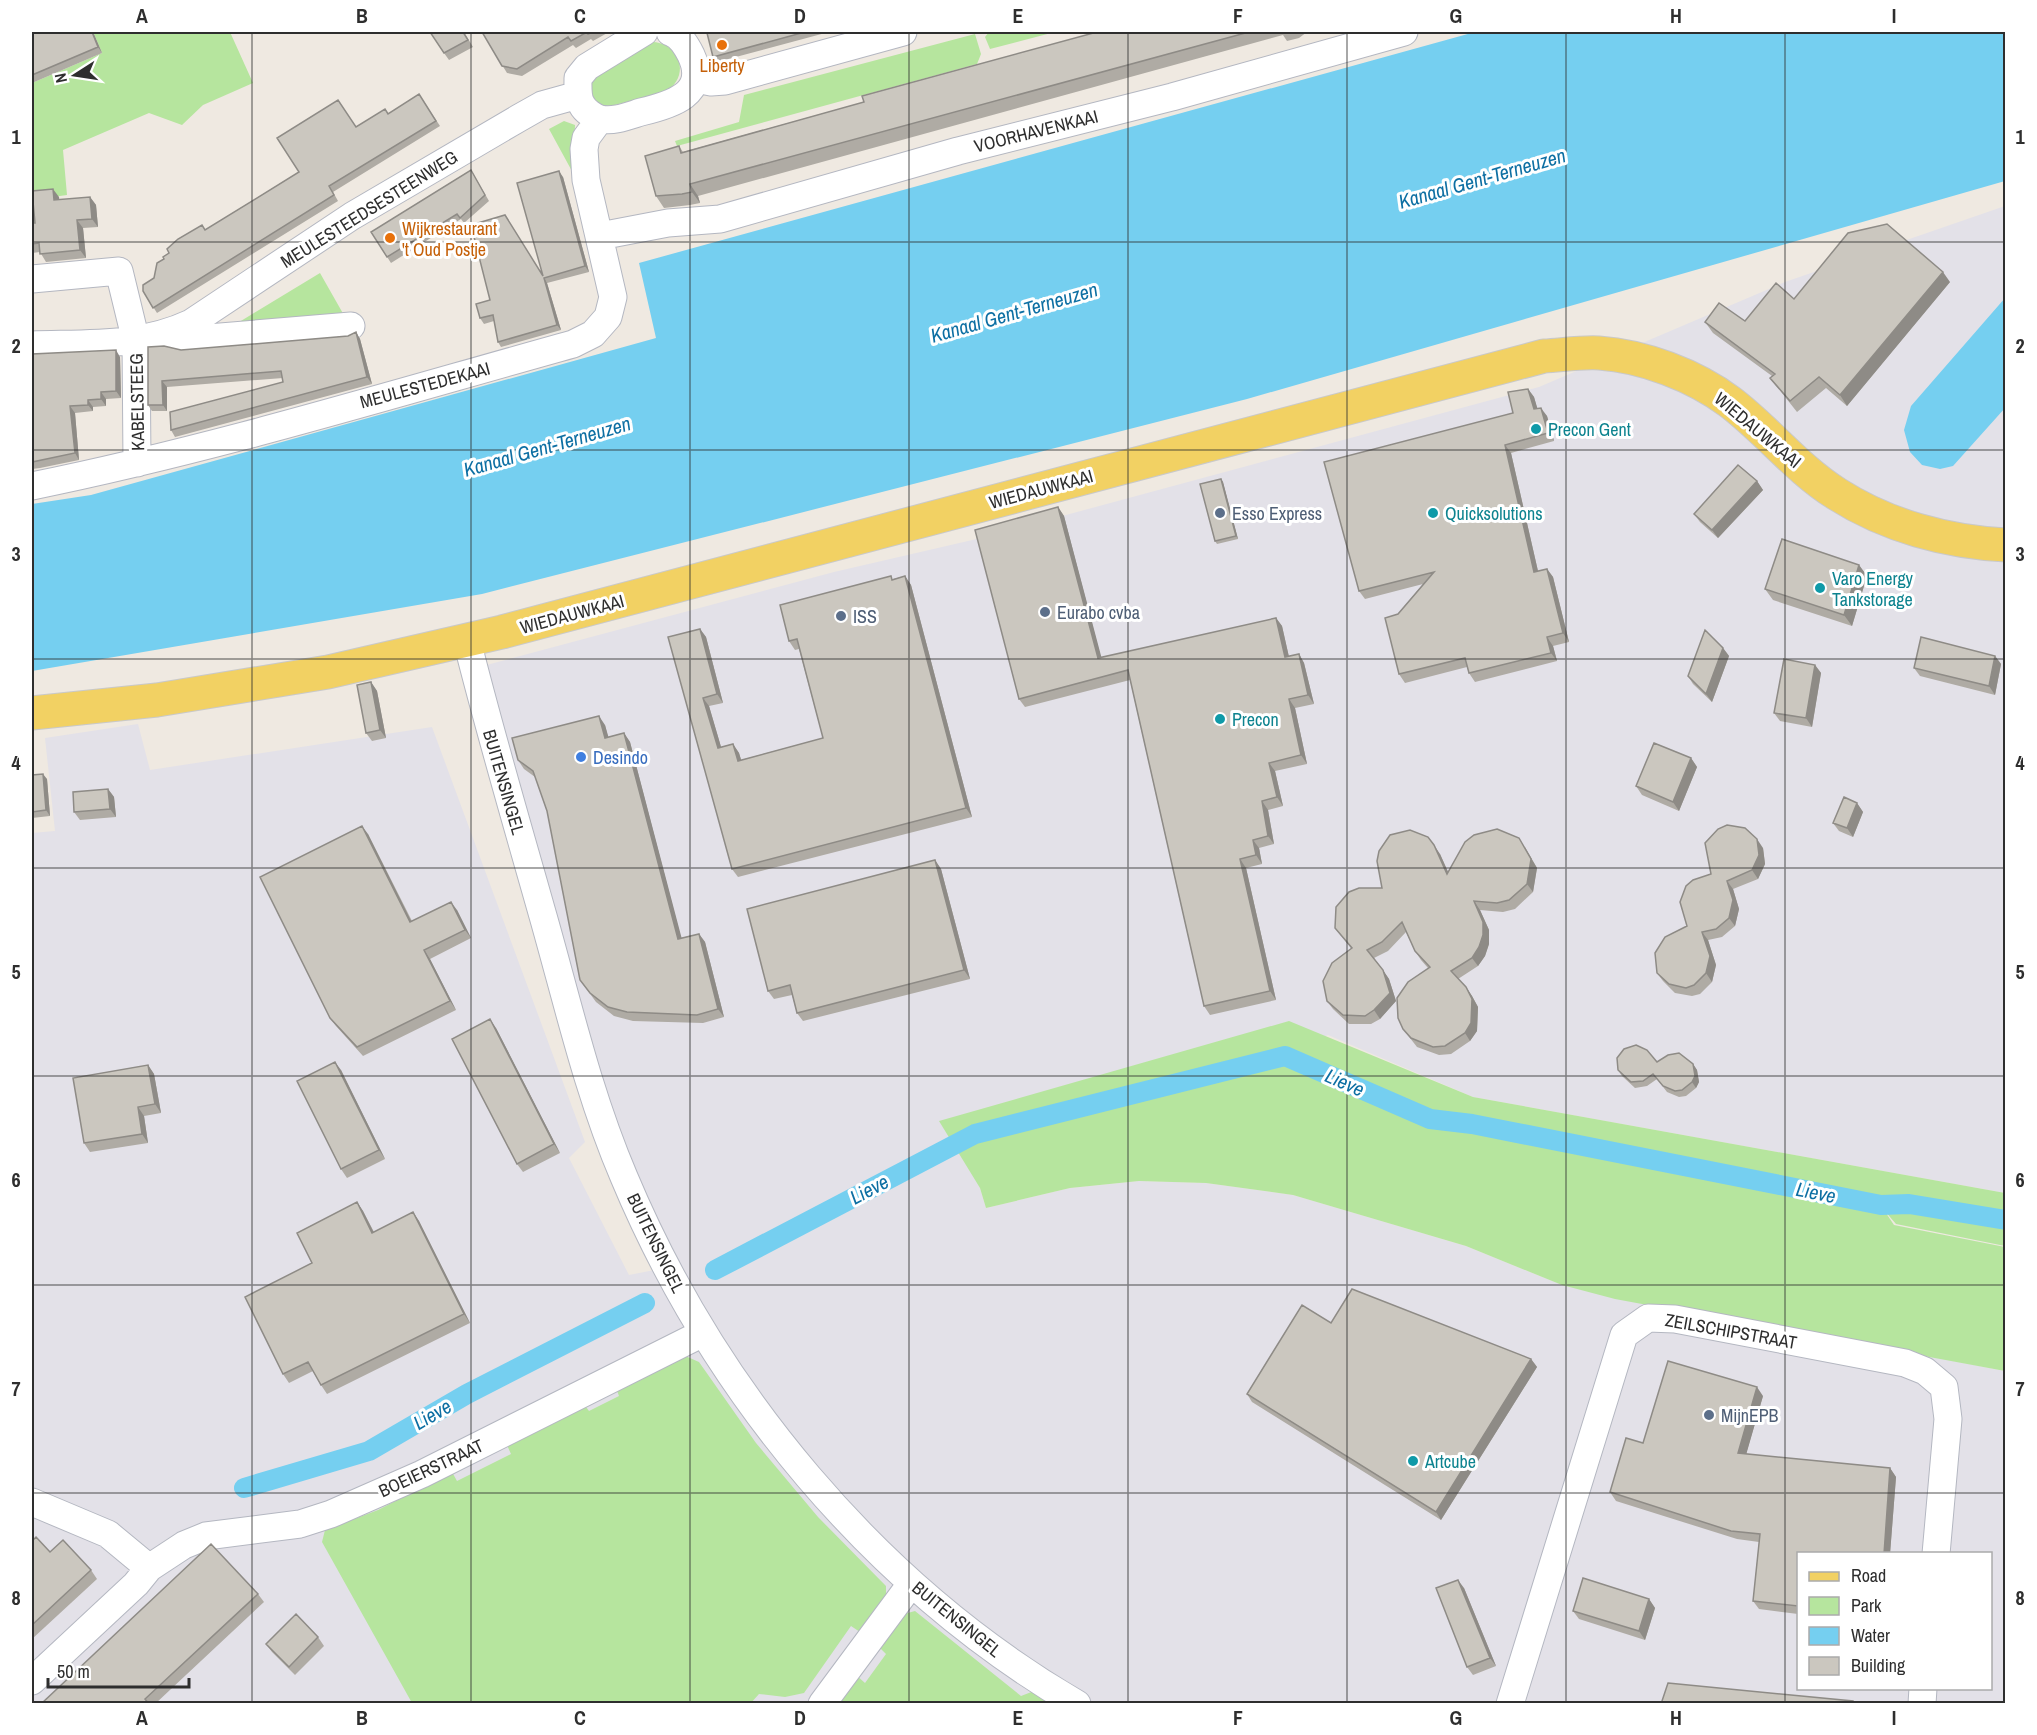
<svg xmlns="http://www.w3.org/2000/svg" width="2037" height="1735" font-family="'Archivo Narrow',sans-serif">
<rect width="100%" height="100%" fill="#efe9e1"/>
<path fill="#e3e1e8" fill-rule="evenodd" d="M2005 206V1193L1473 1097 1328 1035 980 1188 986 1208 1070 1188 1139 1181 1206 1183 1293 1195 1466 1246 1562 1285 2005 1371V1703H32V833L55 831 45 738 138 724 150 770 432 727 585 1142 569 1158 629 1275 675 1266 620 1134 569 988 483 666 834 572 981 538 1539 387 1785 282ZM1798 1554H1990V1688H1798Z"/>
<path fill="#b6e59e" d="M93 32H230L253 83 203 105 182 125 149 113 63 150 67 195 38 199 41 231 32 232V83L102 53Z
M989 32H1055L990 49 985 37Z
M975 34 981 54 977 64 677 146 675 141 739 122 744 95Z
M653 42C682 44 690 78 665 92L607 107 598 106 591 100 589 82 595 75 645 44Z
M564 121 575 125 573 173 549 129Z
M320 273 345 317 231 327Z
M1289 1021 1473 1097 2005 1193V1246L1896 1224 1884 1210 1894 1225 2005 1247V1371L1615 1299 1562 1285 1466 1246 1293 1195 1206 1183 1139 1181 1070 1188 986 1208 980 1188 939 1121Z
M683 1355 699 1362 756 1443 818 1517 886 1586V1597L860 1632 851 1626 804 1693 785 1697 759 1694 750 1704 412 1703 322 1542 325 1530 378 1510 452 1472 457 1481 511 1454 506 1443 583 1403 589 1411 619 1396 616 1388Z
M915 1611 1021 1696 1034 1691 1055 1704H834L856 1675 865 1683 886 1654 878 1646 904 1614Z"/>
<path fill="#75cff0" d="M1475 32H2005V181L1247 399 482 594 32 671V504L91 495 656 338 639 263Z
M2005 298V408L1953 466 1940 469 1922 465 1910 452 1904 430 1911 406Z"/>
<g fill="none" stroke-linecap="round" stroke-linejoin="round">
<path stroke="#75cff0" stroke-width="20" d="M715 1270 975 1134 1285 1056 1430 1119 1472 1124 1881 1205 1909 1204 2006 1220
M244 1488 369 1451 467 1394 645 1303"/>
<defs>
<path id="minor" d="M644 32 587 67 578 78C578 87 577 98 582 105 585 111 594 117 600 119 614 122 628 116 641 112 671 105 709 94 691 55 686 45 680 35 670 32
M696 79 711 82 725 81 903 32
M600 236 668 223 720 219 958 151 1172 97 1404 32
M32 279 119 271 136 341 137 463
M166 335 184 340 351 326
M32 345C87 343 140 347 191 323L352 216 519 118 542 105 578 95
M32 486C214 449 393 394 573 344L593 334 608 317 613 297 586 180 584 149 586 138 600 119
M467 641C490 733 517 824 543 916 568 1004 588 1093 624 1177 714 1392 875 1586 1077 1704
M32 1502 108 1534 149 1568 136 1584 32 1681
M149 1568 184 1545 206 1536 300 1524 331 1514 422 1474 703 1333
M822 1704 911 1584
M1510 1704 1624 1335 1648 1318 1675 1319 1905 1363 1925 1371 1944 1387 1948 1419 1936 1554
M1922 1704 1923 1688"/>
<path id="major" d="M32 713 157 700 328 672 502 632 1544 356C1562 355 1581 352 1599 353 1643 356 1694 375 1730 402 1767 430 1797 469 1837 494 1887 526 1947 542 2006 545"/>
</defs>
<use href="#minor" stroke="#b4b7c1" stroke-width="29"/>
<use href="#major" stroke="#c9c9c9" stroke-width="35"/>
<use href="#minor" stroke="#fff" stroke-width="27"/>
<use href="#major" stroke="#f2d163" stroke-width="33"/>
</g>
<path fill="#afaba4" d="M37 32H93L102 53 32 83V34Z
M464 32 473 47 449 60 444 53Z
M482 32H609L593 41 591 39 576 48 573 45 522 76 507 73Z
M708 32H829L717 62 713 57Z
M1097 32H1307L1299 38 1287 41 1283 35 698 196 700 203 690 205 664 208 656 196 679 146 683 152 864 102Z
M419 94 440 126 333 192 338 201 157 313 143 291 154 278 164 259 205 230 299 172 356 127 385 109 389 114Z
M471 170 489 201 464 223 461 219 391 263 371 232Z
M563 177 589 272 547 283 561 330 501 347 498 342 494 321 484 324 480 318 490 300 542 275Z
M59 197V200L90 197 96 205 98 227 83 228 86 258 46 262 40 252 32 253V223H35Z
M1950 282 1847 406 1826 388 1797 412 1778 388 1770 378 1772 376 1713 333 1705 322 1745 321 1794 299Z
M356 332 360 339 372 384 175 437 171 430 283 382V378L167 387V411H152L148 405 181 350 348 336Z
M32 354 120 357 121 398 106 399V406L93 407V411L75 413 79 460 40 468 32 469Z
M1528 389 1534 397 1537 408 1547 416 1554 441 1511 453 1538 571 1547 569 1553 577 1569 642 1553 646 1557 661 1475 682 1469 673 1467 667 1405 683 1399 674 1398 614 1423 584 1365 599 1359 591 1513 413Z
M1221 479 1223 482 1238 539 1217 544 1215 541Z
M1757 481 1763 490 1718 538 1700 522 1694 514Z
M1058 507 1064 516 1101 658 1276 618 1282 626 1289 657 1299 654 1304 663 1314 704 1295 708 1307 764 1275 771 1283 806 1268 810 1274 844 1259 848 1262 864 1246 868 1276 1000 1210 1015 1204 1006 1130 680 1025 707 1019 699Z
M1859 565 1867 576 1852 626 1773 600 1765 589Z
M905 576 911 585 972 817 738 877 732 869 668 637 700 629 706 637 723 703 709 706 721 747 733 744 739 753 741 760 823 738 799 649 795 650 789 641 893 579Z
M1723 648 1729 656 1712 702 1693 684 1688 676Z
M1995 656 2001 664 1995 695 1920 676 1914 668Z
M1815 665 1821 673 1812 727 1780 721 1774 713Z
M371 682 377 691 386 738 372 741 366 733Z
M605 725 608 737 624 733 630 742 681 938 699 934 705 942 724 1017 703 1023 633 1021 614 1016 596 1002 580 980 547 811 535 777 524 769 518 760Z
M1691 758 1697 767 1679 811 1642 795 1636 786Z
M32 775 47 779 50 816 32 818Z
M108 789 114 797 116 817 80 820 74 812Z
M1857 803 1863 812 1853 837 1839 831 1833 823Z
M368 834 412 921 457 910 471 938 430 959 456 1010 363 1056 336 1026 330 1018Z
M1525 847 1537 868 1533 892 1515 909 1503 912 1480 910 1489 930V944L1485 956 1478 966 1458 979 1466 987 1472 996 1478 1007 1477 1031 1470 1041 1451 1054 1439 1055 1417 1047 1403 1029 1428 968 1421 960 1415 951 1406 932 1388 951 1374 958 1389 979 1396 1001 1380 1019 1371 1024H1349L1333 1009 1327 1001 1351 948 1335 928 1382 888 1440 854 1448 872Z
M1763 848 1765 864 1758 879 1733 889 1739 909 1735 926 1722 937 1708 940 1716 965 1712 982 1700 994 1692 996 1675 993 1663 981 1657 973 1687 926 1711 874Z
M935 860 941 869 970 979 803 1021 797 1013 792 995 774 999 768 991Z
M496 1028 560 1153 523 1172 517 1164Z
M1657 1062 1693 1064 1697 1070 1699 1082 1696 1088 1686 1096 1679 1097 1667 1092 1657 1079 1647 1086 1635 1088 1622 1076 1618 1070Z
M148 1065 154 1074 161 1113 144 1116 148 1143 90 1152 84 1143Z
M341 1070 385 1159 347 1178 341 1169Z
M357 1202 363 1211 374 1232 413 1212 419 1221 470 1323 327 1394 321 1385 313 1371 289 1383 283 1374 312 1263Z
M1331 1323 1531 1359 1537 1367 1441 1520 1252 1402 1247 1394Z
M1763 1396 1746 1454 1890 1468 1896 1477 1890 1554H1798V1614L1759 1609 1753 1601 1759 1542 1737 1539 1616 1501 1610 1492 1643 1443Z
M32 1541 50 1552 91 1570 97 1579 32 1639Z
M1464 1588 1496 1666 1473 1675 1467 1667Z
M258 1594 264 1602 155 1704H41Z
M1649 1599 1655 1608 1645 1640 1579 1619 1573 1611Z
M318 1637 324 1646 295 1675 272 1652 266 1644Z"/>
<path fill="#8e8b86" d="M92 32H93L102 53 98 47Z
M559 171 563 177 589 272 585 266Z
M690 184 698 196 700 203 692 192Z
M53 189 59 197 60 208 54 200Z
M90 197 96 205 98 227 92 219Z
M77 220 83 228 86 258 80 250Z
M1943 272 1950 282 1847 406 1840 395Z
M544 278 547 283 561 330 557 325Z
M356 332 360 339 372 384 367 377Z
M116 350 120 357 121 398 116 391Z
M162 381 167 387V411L163 405Z
M1528 389 1534 397 1540 417 1534 409Z
M101 392 106 399V406L101 399Z
M88 400 93 407V411L88 405Z
M70 406 75 413 79 460 75 453Z
M1541 408 1547 416 1554 441 1548 433Z
M1505 445 1511 453 1540 580 1534 572Z
M1221 479 1223 482 1238 539 1236 536Z
M1757 481 1763 490 1718 538 1712 530Z
M1058 507 1064 516 1104 667 1098 658Z
M1859 565 1867 576 1852 626 1844 615Z
M1547 569 1553 577 1569 642 1563 633Z
M905 576 911 585 972 817 966 808Z
M1276 618 1282 626 1291 666 1285 657Z
M700 629 706 637 723 703 717 694Z
M1547 637 1553 646 1557 661 1551 653Z
M1723 648 1729 656 1712 702 1706 694Z
M1299 654 1304 663 1314 704 1308 695Z
M1995 656 2001 664 1995 695 1989 686Z
M1815 665 1821 673 1812 727 1806 718Z
M371 682 377 691 386 738 380 730Z
M703 698 709 706 724 757 718 748Z
M1289 699 1295 708 1307 764 1301 755Z
M599 716 605 725 611 746 605 738Z
M624 733 630 742 684 947 678 939Z
M733 744 739 753 744 769 738 761Z
M1691 758 1697 767 1679 811 1673 802Z
M1269 763 1275 771 1283 806 1277 797Z
M43 774 47 779 50 816 46 810Z
M108 789 114 797 116 817 110 809Z
M1262 801 1268 810 1274 844 1268 836Z
M1857 803 1863 812 1853 837 1847 828Z
M362 826 368 834 416 931 410 922Z
M1519 838 1537 868 1533 892 1527 884Z
M1757 839 1763 848 1765 864 1758 879 1752 870Z
M1253 840 1259 848 1262 864 1256 855Z
M1434 845 1440 854 1453 883 1447 874Z
M1240 859 1246 868 1276 1000 1270 991Z
M935 860 941 869 970 979 964 970Z
M1727 881 1733 889 1739 909 1735 926 1729 918Z
M1474 901 1480 910 1489 930V944L1485 956 1478 966 1472 958Z
M451 902 457 910 471 938 465 930Z
M1702 932 1708 940 1716 965 1712 982 1706 973Z
M699 934 705 942 724 1017 718 1009Z
M424 950 430 959 456 1010 450 1001Z
M1383 970 1389 979 1396 1001 1380 1019 1374 1010Z
M1466 987 1472 996 1478 1007 1477 1031 1470 1041 1465 1033Z
M490 1019 496 1028 560 1153 554 1144Z
M335 1062 341 1070 385 1159 379 1150Z
M1693 1064 1697 1070 1699 1082 1696 1088 1692 1082Z
M148 1065 154 1074 161 1113 155 1104Z
M138 1107 144 1116 148 1143 142 1134Z
M357 1202 363 1211 378 1241 372 1233Z
M413 1212 419 1221 470 1323 464 1314Z
M1531 1359 1537 1367 1441 1520 1436 1512Z
M1757 1387 1763 1396 1744 1462 1738 1453Z
M1890 1468 1896 1477 1890 1554H1884Z
M1458 1580 1464 1588 1496 1666 1490 1658Z
M1649 1599 1655 1608 1645 1640 1639 1631Z"/>
<path fill="#cbc7bf" stroke="#8e8b86" stroke-width="1.5" d="M37 32H92L98 47 32 75V34Z
M430 32H463L468 40 444 53Z
M482 32H593L588 34 587 32 571 41 568 37 517 69 502 66Z
M708 32H805L713 57 707 33Z
M1097 32H1249L690 184 692 192 682 194 656 196 645 156 679 146 681 153 864 102 862 96Z
M419 94 436 121 329 186 334 195 153 308 143 291V285L154 278 157 263 164 259 163 257 169 253 167 249 178 239 202 225 205 230 299 172 277 138 338 100 356 127 385 109 388 114Z
M471 170 485 195 460 218 457 214 387 257 371 232Z
M559 171 585 266 544 278 557 325 498 342 493 315 480 318 476 304 490 300 471 225 505 215 543 276 517 183Z
M53 189 54 200 90 197 92 219 77 220 80 250 40 254 39 243 32 244V223H35L32 191Z
M1887 224 1943 272 1840 395 1819 377 1790 401 1770 378 1775 374 1705 322 1719 303 1745 321 1776 283 1794 299 1848 233Z
M356 332 367 377 171 430 170 412 283 382 281 371 162 381 163 405H148V347L164 346 181 350 348 336Z
M116 350V391L101 392V399L88 400V405L70 406 75 453 32 462V354Z
M1528 389 1534 409 1541 408 1548 433 1505 445 1534 572 1547 569 1563 633 1547 637 1551 653 1469 673 1465 658 1399 674 1385 618 1398 614 1434 572 1359 591 1324 462 1513 413 1508 392Z
M1738 465 1757 481 1712 530 1694 514Z
M1221 479 1236 536 1215 541 1200 484Z
M1058 507 1098 658 1276 618 1285 657 1299 654 1308 695 1289 699 1301 755 1269 763 1277 797 1262 801 1268 836 1253 840 1256 855 1240 859 1270 991 1204 1006 1128 670 1019 699 975 530Z
M1782 539 1859 565 1844 615 1765 589Z
M891 576 892 580 905 576 966 808 732 869 668 637 700 629 717 694 703 698 718 748 733 744 738 761 823 738 797 639 789 641 780 605Z
M1705 630 1723 648 1706 694 1688 676Z
M1921 637 1995 656 1989 686 1914 668Z
M1784 659 1815 665 1806 718 1774 713Z
M371 682 380 730 366 733 357 685Z
M599 716 605 738 624 733 678 939 699 934 718 1009 697 1015 627 1012 608 1007 590 993 580 980 547 811 533 771 518 760 512 738Z
M1654 743 1691 758 1673 802 1636 786Z
M43 774 46 810 32 812V775Z
M108 789 110 809 74 812 73 792Z
M1844 797 1857 803 1847 828 1833 823Z
M1727 825 1745 828 1757 839 1759 855 1752 870 1727 881 1733 900 1729 918 1716 929 1702 932 1710 956 1706 973 1694 985 1686 988 1669 984 1657 973 1655 953 1665 937 1687 926 1680 902 1686 886 1693 880 1711 874 1705 843 1718 829Z
M362 826 410 922 451 902 465 930 424 950 450 1001 357 1047 330 1018 260 877Z
M1497 829 1519 838 1531 859 1527 884 1509 900 1497 903 1474 901 1483 922V935L1479 947 1472 958 1451 971 1466 987 1472 999 1471 1023 1465 1033 1445 1046 1433 1047 1411 1038 1403 1029 1398 1018 1397 998 1408 982 1430 967 1415 951 1402 922 1382 942 1367 950 1383 970 1390 993 1374 1010 1365 1016 1343 1015 1327 1001 1323 981 1332 963 1352 948 1335 928 1336 907 1349 892 1359 888H1382L1377 861 1379 851 1390 835 1410 830 1428 837 1434 845 1447 874 1465 842 1474 835Z
M935 860 964 970 797 1013 790 985 768 991 747 909Z
M490 1019 554 1144 517 1164 452 1039Z
M1636 1045 1647 1050 1657 1062 1668 1055 1679 1053 1693 1064 1695 1076 1692 1082 1682 1090 1675 1091 1663 1086 1653 1074 1643 1081 1631 1082 1618 1070 1617 1058 1624 1049Z
M335 1062 379 1150 341 1169 297 1081Z
M148 1065 155 1104 138 1107 142 1134 84 1143 73 1078Z
M357 1202 372 1233 413 1212 464 1314 321 1385 308 1362 283 1374 245 1297 312 1263 297 1233Z
M1352 1289 1531 1359 1436 1512 1247 1394 1302 1305 1331 1323Z
M1668 1361 1757 1387 1738 1453 1890 1468 1884 1554H1798V1606L1753 1601 1760 1534 1731 1531 1610 1492 1626 1438 1643 1443Z
M36 1537 50 1552 63 1540 91 1570 32 1625V1541Z
M211 1544 258 1594 145 1699 149 1704H41Z
M1583 1578 1649 1599 1639 1631 1573 1611Z
M1458 1580 1490 1658 1467 1667 1436 1588Z
M296 1614 318 1637 289 1667 266 1644Z
M1668 1683 1853 1701V1704H1661Z"/>
<path fill="none" stroke="#2e2e2e" stroke-width="1.5" stroke-opacity="0.55" d="M252 32V1704M471 32V1704M690 32V1704M909 32V1704M1128 32V1704M1347 32V1704M1566 32V1704M1785 32V1704M32 242H2006M32 450H2006M32 659H2006M32 868H2006M32 1076H2006M32 1285H2006M32 1493H2006"/>
<g fill="#e8710a" stroke="#fff" stroke-width="2">
<circle cx="722" cy="45" r="6"/>
<circle cx="390" cy="238" r="6"/>
</g>
<g fill="#0f9aa8" stroke="#fff" stroke-width="2">
<circle cx="1536" cy="429" r="6"/>
<circle cx="1433" cy="513" r="6"/>
<circle cx="1820" cy="588" r="6"/>
<circle cx="1220" cy="719" r="6"/>
<circle cx="1413" cy="1461" r="6"/>
</g>
<g fill="#5c6f8a" stroke="#fff" stroke-width="2">
<circle cx="1220" cy="513" r="6"/>
<circle cx="1045" cy="612" r="6"/>
<circle cx="841" cy="616" r="6"/>
<circle cx="1709" cy="1415" r="6"/>
</g>
<circle fill="#3f7fe0" stroke="#fff" stroke-width="2" cx="581" cy="757" r="6"/>
<g text-anchor="middle" dominant-baseline="central" stroke-width="6" stroke-linejoin="round" paint-order="stroke">
<g font-size="18" fill="#c56008" stroke="#fff">
<text x="722" y="65">Liberty</text>
<text x="402" y="228" text-anchor="start">Wijkrestaurant<tspan x="402" dy="21">'t Oud Postje</tspan></text>
</g>
<g font-size="18" fill="#2e2e2e" stroke="#fff">
<text transform="translate(1036 131) rotate(-14)">VOORHAVENKAAI</text>
<text transform="translate(369 209) rotate(-32)">MEULESTEEDSESTEENWEG</text>
<text transform="translate(425 385) rotate(-15)">MEULESTEDEKAAI</text>
<text transform="translate(137 402) rotate(-91)">KABELSTEEG</text>
<text transform="translate(1758 430) rotate(40)">WIEDAUWKAAI</text>
<text transform="translate(1041 489) rotate(-15)">WIEDAUWKAAI</text>
<text transform="translate(572 614) rotate(-15)">WIEDAUWKAAI</text>
<text transform="translate(504 782) rotate(74)">BUITENSINGEL</text>
<text transform="translate(656 1243) rotate(64)">BUITENSINGEL</text>
<text transform="translate(1731 1331) rotate(10)">ZEILSCHIPSTRAAT</text>
<text transform="translate(431 1468) rotate(-25)">BOEIERSTRAAT</text>
<text transform="translate(957 1619) rotate(39)">BUITENSINGEL</text>
</g>
<g font-size="18" fill="#0d838f" stroke="#fff" text-anchor="start">
<text x="1548" y="429">Precon Gent</text>
<text x="1445" y="513">Quicksolutions</text>
<text x="1832" y="578">Varo Energy<tspan x="1832" dy="21">Tankstorage</tspan></text>
<text x="1232" y="719">Precon</text>
<text x="1425" y="1461">Artcube</text>
</g>
<g font-size="18" fill="#4e5e75" stroke="#fff" text-anchor="start">
<text x="1232" y="513">Esso Express</text>
<text x="1057" y="612">Eurabo cvba</text>
<text x="853" y="616">ISS</text>
<text x="1721" y="1415">MijnEPB</text>
</g>
<g font-size="18" fill="#366cbe" stroke="#fff" text-anchor="start">
<text x="593" y="757">Desindo</text>
</g>
<g font-size="20" font-style="italic" fill="#0d6fa3" stroke="#fff">
<text transform="translate(1482 178) rotate(-16)">Kanaal Gent-Terneuzen</text>
<text transform="translate(1014 312) rotate(-16)">Kanaal Gent-Terneuzen</text>
<text transform="translate(547 446) rotate(-16)">Kanaal Gent-Terneuzen</text>
<text transform="translate(1345 1082) rotate(24)">Lieve</text>
<text transform="translate(869 1189) rotate(-28)">Lieve</text>
<text transform="translate(1816 1192) rotate(11)">Lieve</text>
<text transform="translate(432 1414) rotate(-30)">Lieve</text>
</g>
</g>
<rect width="2037" height="1735" fill="none" stroke="#ffffff" stroke-width="66"/>
<rect x="1797" y="1552" width="195" height="138" fill="#ffffff" stroke="#ababab" stroke-width="1.5"/>
<rect x="1809" y="1572" width="30" height="9" fill="#f2d163" stroke="#ababab" stroke-width="1.5"/>
<text x="1851" y="1582" font-size="18" fill="#2e2e2e">Road</text>
<rect x="1809" y="1597" width="30" height="18" fill="#b6e59e" stroke="#ababab" stroke-width="1.5"/>
<text x="1851" y="1612" font-size="18" fill="#2e2e2e">Park</text>
<rect x="1809" y="1627" width="30" height="18" fill="#75cff0" stroke="#ababab" stroke-width="1.5"/>
<text x="1851" y="1642" font-size="18" fill="#2e2e2e">Water</text>
<rect x="1809" y="1657" width="30" height="18" fill="#cbc7bf" stroke="#ababab" stroke-width="1.5"/>
<text x="1851" y="1672" font-size="18" fill="#2e2e2e">Building</text>
<g transform="translate(75 75) rotate(258)" stroke="#ffffff" stroke-width="4.5" paint-order="stroke">
<path d="M0-4.5L10 22L0 15L-10 22Z" fill="#2e2e2e"/>
<text y="-9" font-size="16" font-weight="bold" text-anchor="middle" fill="#2e2e2e">N</text>
</g>
<path d="M48 1678v9h141v-9" fill="none" stroke="#2e2e2e" stroke-width="3"/>
<text x="57" y="1678" font-size="18" fill="#2e2e2e" stroke="#ffffff" stroke-width="4.5" paint-order="stroke">50 m</text>
<rect x="33" y="33" width="1971" height="1669" fill="none" stroke="#2e2e2e" stroke-width="2"/>
<g font-size="20" text-anchor="middle" font-weight="bold" fill="#2e2e2e">
<text x="142" y="23">A</text>
<text x="362" y="23">B</text>
<text x="580" y="23">C</text>
<text x="800" y="23">D</text>
<text x="1018" y="23">E</text>
<text x="1238" y="23">F</text>
<text x="1456" y="23">G</text>
<text x="1676" y="23">H</text>
<text x="1894" y="23">I</text>
<text x="16" y="144">1</text>
<text x="2020" y="144">1</text>
<text x="16" y="353">2</text>
<text x="2020" y="353">2</text>
<text x="16" y="561">3</text>
<text x="2020" y="561">3</text>
<text x="16" y="770">4</text>
<text x="2020" y="770">4</text>
<text x="16" y="979">5</text>
<text x="2020" y="979">5</text>
<text x="16" y="1187">6</text>
<text x="2020" y="1187">6</text>
<text x="16" y="1396">7</text>
<text x="2020" y="1396">7</text>
<text x="16" y="1605">8</text>
<text x="2020" y="1605">8</text>
<text x="142" y="1725">A</text>
<text x="362" y="1725">B</text>
<text x="580" y="1725">C</text>
<text x="800" y="1725">D</text>
<text x="1018" y="1725">E</text>
<text x="1238" y="1725">F</text>
<text x="1456" y="1725">G</text>
<text x="1676" y="1725">H</text>
<text x="1894" y="1725">I</text>
</g>
</svg>
